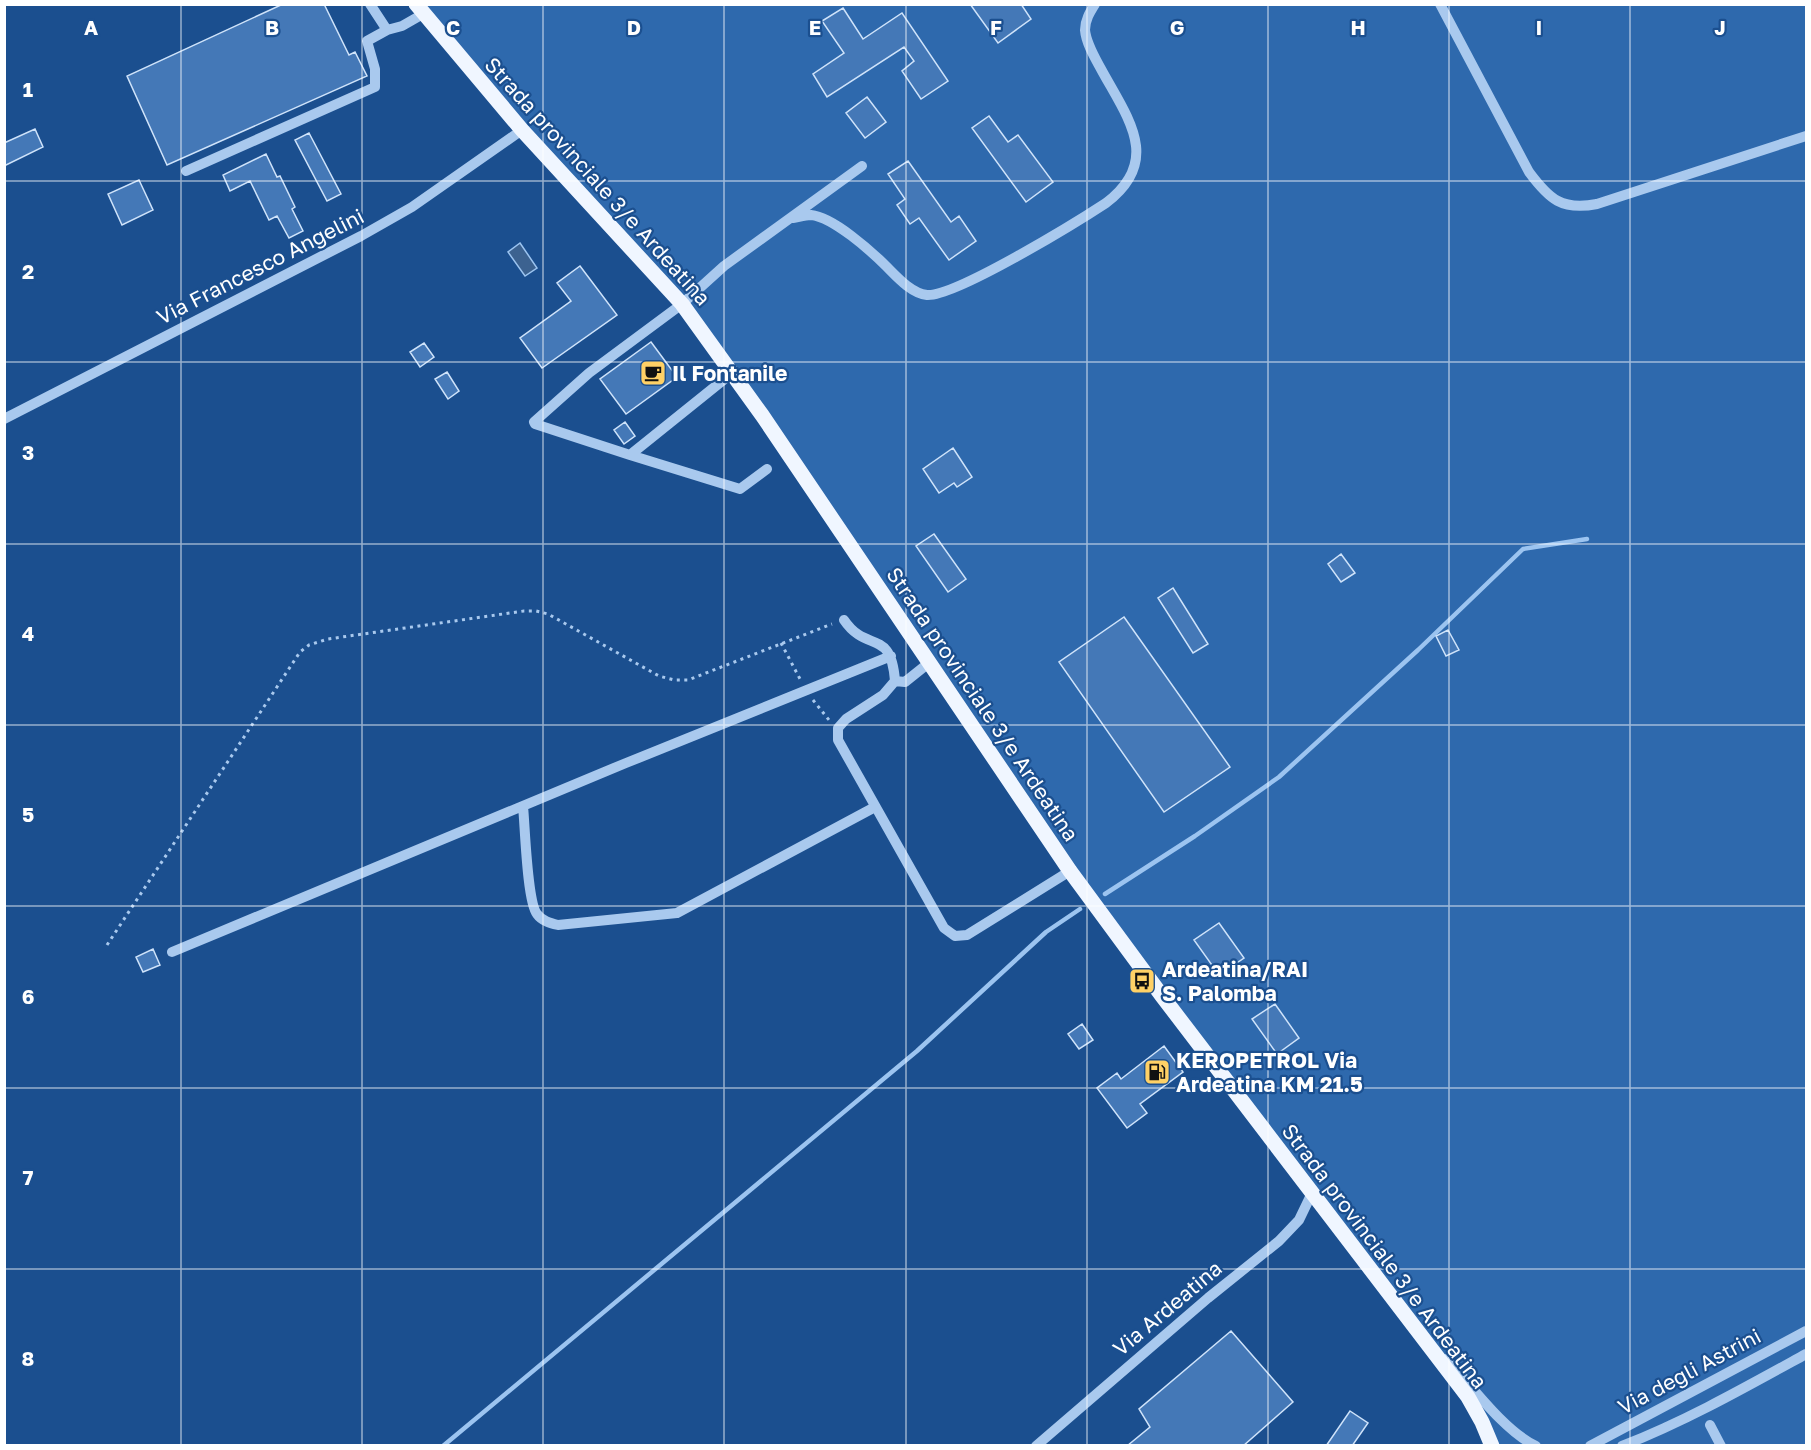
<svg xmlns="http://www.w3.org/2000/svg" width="1811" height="1450" font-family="'Golos Text',sans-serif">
<rect width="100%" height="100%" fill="#1b4f8f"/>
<path fill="#2e69ad" d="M416 5H1806V1445H1490L1404 1312 1070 871 732 373Z"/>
<path fill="#3c6290" stroke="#9cc4f0" stroke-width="1.5" d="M520 243 537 268 525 276 508 252Z"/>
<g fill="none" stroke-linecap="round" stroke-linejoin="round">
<path stroke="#9cc4f0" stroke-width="4.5" d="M1105 894 1195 836 1279 777 1418 650 1523 549 1587 539
M443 1446 917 1051 1046 932 1080 909"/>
</g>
<path fill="#4478b7" stroke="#cfe3fa" stroke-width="1.5" d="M283 4H324L349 55 355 52 367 76 167 165 127 76Z
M970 4H1021L1031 19 998 43Z
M843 8 863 39 902 13 948 81 921 99 902 71 914 61 904 47 827 97 813 74 844 53 822 21Z
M867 97 886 122 865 138 846 113Z
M989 116 1008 142 1018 135 1053 182 1026 202 972 128Z
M35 129 43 147 4 166V143Z
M309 133 341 194 327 201 295 140Z
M266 154 277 177 280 176 295 207 292 209 303 231 289 238 277 216 269 220 250 181 230 191 223 175Z
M908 161 951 222 959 216 976 241 949 260 919 218 910 224 897 205 905 199 888 174Z
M139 180 153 210 122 225 108 194Z
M580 266 617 315 542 368 520 338 571 301 557 283Z
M651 342 677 377 626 414 600 379Z
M424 343 434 357 420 367 410 352Z
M447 372 459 391 448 399 435 379Z
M625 422 635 436 624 444 614 430Z
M953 448 972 477 957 487 954 483 939 493 923 469Z
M934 534 966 579 948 592 916 546Z
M1341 554 1355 573 1341 582 1328 564Z
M1173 588 1208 644 1193 653 1158 598Z
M1124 617 1230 767 1164 812 1059 662Z
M1448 630 1459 650 1446 656 1436 636Z
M1219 923 1244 958 1219 975 1194 940Z
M153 949 160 965 143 972 136 957Z
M1275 1004 1299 1038 1277 1054 1252 1019Z
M1082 1024 1093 1040 1079 1049 1068 1034Z
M1164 1046 1183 1072 1140 1104 1147 1113 1127 1128 1097 1088 1117 1073 1121 1079Z
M1231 1331 1293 1402 1243 1446H1127L1150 1427 1139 1409Z
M1350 1411 1368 1423 1352 1446H1326Z"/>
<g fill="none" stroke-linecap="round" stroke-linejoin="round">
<path stroke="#a9c9ee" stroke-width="3" stroke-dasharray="3 4.5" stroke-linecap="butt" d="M781 643 800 679
M813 700 829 720
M107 945 300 652 309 645 328 639 524 611H536L548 614 659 676 674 680H688L832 624"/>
<path stroke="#a9c9ee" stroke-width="10" d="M370 4 387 30 402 26 423 14
M1440 4 1529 172C1549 199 1562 211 1597 204L1806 136
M186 171 375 87V69L367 41 387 30
M793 218C799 217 805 215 811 215 833 217 871 251 886 266 897 277 911 293 927 295 955 297 1077 222 1106 203 1163 160 1127 117 1101 69 1095 58 1086 43 1085 30 1085 20 1090 12 1095 4
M732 373 630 455 535 424 534 422 589 373 682 304 724 266 862 166
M4 419 361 236 412 207 522 130
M630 455 740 489 767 469
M844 620C867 654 891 627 895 681L883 695 846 719 838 728V740L944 928 955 936 967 935 1070 871
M895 681 905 682 930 662
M523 806C525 825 527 902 537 914 542 921 550 923 558 925L677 913 875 807
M172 952 626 763 891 656
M1447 1359C1471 1385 1504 1431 1536 1446
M1710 1425 1721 1446
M1036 1446 1208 1298 1279 1241 1299 1220 1312 1193
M1590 1446 1806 1331
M1622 1446C1686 1421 1746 1387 1806 1354"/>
<path stroke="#f0f6ff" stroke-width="15" d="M416 4 522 130 682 304 762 415 1070 871 1162 996 1468 1397 1482 1422 1492 1446"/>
</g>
<path fill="none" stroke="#fff" stroke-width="1.5" stroke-opacity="0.55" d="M181 4V1446M362 4V1446M543 4V1446M724 4V1446M906 4V1446M1087 4V1446M1268 4V1446M1449 4V1446M1630 4V1446M4 181H1806M4 362H1806M4 544H1806M4 725H1806M4 906H1806M4 1088H1806M4 1269H1806"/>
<defs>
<symbol id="cafe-square" viewBox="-11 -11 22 22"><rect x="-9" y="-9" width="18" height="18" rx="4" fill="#ffd166" stroke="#1b4f8f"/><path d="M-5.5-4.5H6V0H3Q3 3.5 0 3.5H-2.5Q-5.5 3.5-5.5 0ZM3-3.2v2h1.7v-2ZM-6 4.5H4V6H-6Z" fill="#111"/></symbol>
<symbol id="bus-square" viewBox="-11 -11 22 22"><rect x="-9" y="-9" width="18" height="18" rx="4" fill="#ffd166" stroke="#1b4f8f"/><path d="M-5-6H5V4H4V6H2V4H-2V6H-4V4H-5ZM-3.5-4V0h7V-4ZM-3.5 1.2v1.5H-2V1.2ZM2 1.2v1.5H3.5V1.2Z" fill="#111"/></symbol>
<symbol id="fuel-square" viewBox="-11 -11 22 22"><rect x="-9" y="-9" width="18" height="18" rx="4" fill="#ffd166" stroke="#1b4f8f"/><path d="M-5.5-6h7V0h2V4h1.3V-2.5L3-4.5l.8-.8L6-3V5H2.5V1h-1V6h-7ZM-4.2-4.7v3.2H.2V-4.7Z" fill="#111"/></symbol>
</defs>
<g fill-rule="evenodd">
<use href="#cafe-square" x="638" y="358" width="30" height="30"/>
<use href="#bus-square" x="1127" y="966" width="30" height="30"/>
<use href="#fuel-square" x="1142" y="1057" width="30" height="30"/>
</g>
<g text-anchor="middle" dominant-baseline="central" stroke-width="4.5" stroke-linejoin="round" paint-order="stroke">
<g font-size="21" fill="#fff" stroke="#1b4f8f">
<text transform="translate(598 181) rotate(48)">Strada provinciale 3/e Ardeatina</text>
<text transform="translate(260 266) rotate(-27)">Via Francesco Angelini</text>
<text transform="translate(983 704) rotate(56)">Strada provinciale 3/e Ardeatina</text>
<text transform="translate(1385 1256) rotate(53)">Strada provinciale 3/e Ardeatina</text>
<text transform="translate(1167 1308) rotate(-40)">Via Ardeatina</text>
<text transform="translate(1689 1371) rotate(-28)">Via degli Astrini</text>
</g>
<g font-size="21" font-weight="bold" fill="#fff" stroke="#1b4f8f" text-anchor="start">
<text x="672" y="373">Il Fontanile</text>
<text x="1162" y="969">Ardeatina/RAI<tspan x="1162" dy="24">S. Palomba</tspan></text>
<text x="1176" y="1060">KEROPETROL Via<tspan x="1176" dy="24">Ardeatina KM 21.5</tspan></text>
</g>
</g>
<g font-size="20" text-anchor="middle" font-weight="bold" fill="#fff" stroke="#1b4f8f" stroke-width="4.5" stroke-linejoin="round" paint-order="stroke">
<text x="91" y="35">A</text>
<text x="272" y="35">B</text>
<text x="453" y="35">C</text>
<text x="634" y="35">D</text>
<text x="815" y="35">E</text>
<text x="996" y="35">F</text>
<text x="1177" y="35">G</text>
<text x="1358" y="35">H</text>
<text x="1539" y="35">I</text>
<text x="1720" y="35">J</text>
<text x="28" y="97">1</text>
<text x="28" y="279">2</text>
<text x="28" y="460">3</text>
<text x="28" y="641">4</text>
<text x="28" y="822">5</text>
<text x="28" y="1004">6</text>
<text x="28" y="1185">7</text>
<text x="28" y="1366">8</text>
</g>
<rect width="1811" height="1450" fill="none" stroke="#ffffff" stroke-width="12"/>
</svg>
